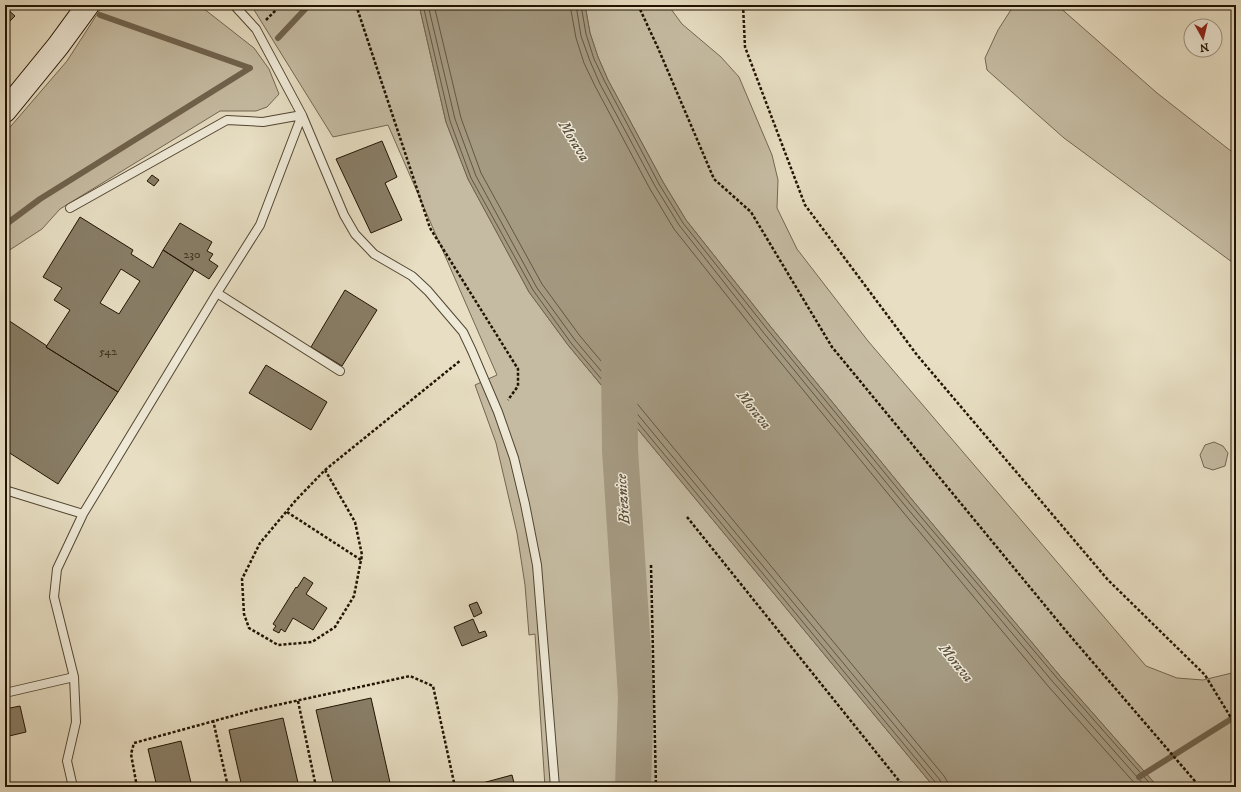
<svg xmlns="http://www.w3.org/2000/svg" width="1241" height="792" font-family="'IM FELL DW Pica',serif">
<rect width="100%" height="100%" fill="#e7dec3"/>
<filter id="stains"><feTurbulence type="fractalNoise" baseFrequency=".005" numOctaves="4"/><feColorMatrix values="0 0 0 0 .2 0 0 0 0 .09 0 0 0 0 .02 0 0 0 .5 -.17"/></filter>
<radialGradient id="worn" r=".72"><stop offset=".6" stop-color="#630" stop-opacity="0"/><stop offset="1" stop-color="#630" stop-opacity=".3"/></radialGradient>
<path fill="#c5bba2" stroke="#736752" d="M103 5H199L254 48 269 69 279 94 267 107 256 111H220L60 209 42 229 5 253V133L67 61Z
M251 5H419L446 122 468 179 529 292 568 345 627 416 934 787H545L535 634 529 635 525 585 517 533 496 443 475 385 497 375 388 125 333 137Z
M585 5H668L682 24 721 57 739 77 772 155 778 180 777 208 797 249 868 341 1146 666 1177 678 1203 680 1236 672V787H1158L1060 676 914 502 770 326 686 220 663 182 608 80 598 57 590 33Z
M1014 5H1057L1157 93 1236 155V265L1064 138 987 70 985 58 998 30Z
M1214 442 1223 446 1228 453 1225 466 1213 470 1204 467 1200 455 1205 445Z"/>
<path fill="#a49981" stroke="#70634e" d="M419 5H585L590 33 598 57 608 80 663 182 686 220 770 326 914 502 1060 676 1158 787H934L627 416 568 345 529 292 468 179 446 122Z"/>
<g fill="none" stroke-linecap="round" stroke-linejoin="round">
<path stroke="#625642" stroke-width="1" d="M423 5 450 121 471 178 533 290 571 343 630 413 936 783 937 787
M428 5 455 119 476 176 537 288 575 340 634 410 940 780 942 787
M434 5 461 118 481 173 542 284 580 336 639 406 944 776 947 781 948 787
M570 5 576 38 584 63 595 86 650 189 674 229 759 336 903 512 1048 686 1138 787
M576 5 581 36 590 61 600 84 655 186 679 225 763 332 907 508 1053 682 1146 787
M581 5 586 34 594 59 605 82 659 184 683 223 767 329 911 505 1057 678 1153 787"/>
<path stroke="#70634e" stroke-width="6" d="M100 15 250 68
M278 38 309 5
M5 225 40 199 250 68
M1139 777 1236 716"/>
<path stroke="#a49981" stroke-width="36" d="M619 357 620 450 636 696 633 787"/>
</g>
<path fill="#887d66" stroke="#211302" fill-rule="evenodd" d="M5 7 15 16 5 26Z
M382 141 397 177 385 183 402 220 371 233 336 159Z
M152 175 159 180 154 186 147 181Z
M80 217 133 250 131 254 153 268 163 250 194 270 118 392 46 347 70 310 54 300 62 288 43 277ZM121 269 140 281 119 314 100 303Z
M180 223 212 242 207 251 213 254 209 260 218 266 209 279 163 250Z
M345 290 377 310 342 366 311 347Z
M5 318 47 346 46 347 118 392 58 484 5 450Z
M266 365 327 402 311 430 249 393Z
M304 577 313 583 306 594 327 608 313 630 293 618 285 632 281 629 279 633 273 630 276 626 273 624 296 587 297 588Z
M477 602 482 613 474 617 469 605Z
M473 619 479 633 485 631 487 636 462 646 454 627Z
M371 698 391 787H334L316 710Z
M20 706 26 732 5 737V709Z
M283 718 299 787H242L229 730Z
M181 741 192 787H157L148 749Z
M512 775 515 787H475V785Z"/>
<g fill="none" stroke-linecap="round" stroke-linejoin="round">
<defs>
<path id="service" d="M234 5 256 29 302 115 344 215 355 234 374 254 412 276 428 291 463 332 472 351 498 412 514 458 525 504 537 565 555 787
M70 208 227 120 263 122 302 115
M217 293 340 371
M5 490 83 514
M5 693 74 677
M73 787 67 761 76 722 74 677 54 597 57 569 83 514 217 293 260 225 302 115"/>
<path id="secondary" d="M5 111 58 46 88 5"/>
</defs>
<use href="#service" stroke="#524632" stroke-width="10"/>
<use href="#secondary" stroke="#211302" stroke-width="24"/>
<path stroke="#211302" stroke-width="2.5" stroke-dasharray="3 2" stroke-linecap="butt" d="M356 5 430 228 518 369V386L508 400
M638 5 658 48 714 179 751 212 832 347 1066 631 1200 787
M743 5 745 47 805 205 917 355 1108 580 1205 675 1236 726
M266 20 281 5
M325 470 355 522 362 555 354 596 335 627 312 642 278 645 249 628 244 614 242 579 260 543 296 500 325 470 461 360
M287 512 361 560
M687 517 904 787
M651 565 656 787
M298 701 316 787
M213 720 228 787
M137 787 131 754 134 743 254 710 410 676 433 686 455 787"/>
<use href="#service" stroke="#efead8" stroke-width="8"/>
<use href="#secondary" stroke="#efead8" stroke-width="22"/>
</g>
<g text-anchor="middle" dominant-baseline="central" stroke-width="3" stroke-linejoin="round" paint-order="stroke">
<g font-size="12" fill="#3b2e1b">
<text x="192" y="254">230</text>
<text x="108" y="351">542</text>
</g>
<g font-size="15" font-style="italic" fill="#5c4f3b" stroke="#efead8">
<text transform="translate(574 141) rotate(58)">Morava</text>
<text transform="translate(754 410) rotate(51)">Morava</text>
<text transform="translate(623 499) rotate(-94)">Březnice</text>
<text transform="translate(956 663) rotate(51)">Morava</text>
</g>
</g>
<rect width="1241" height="792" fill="none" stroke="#e7dec3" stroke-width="20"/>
<rect x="6" y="6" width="1229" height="780" fill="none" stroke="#211302" stroke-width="2"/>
<rect x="10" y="10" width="1221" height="772" fill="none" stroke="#211302"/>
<g transform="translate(1203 38) rotate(172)"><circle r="19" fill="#efead8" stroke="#9d9482"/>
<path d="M0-3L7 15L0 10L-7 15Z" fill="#8f2418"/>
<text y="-6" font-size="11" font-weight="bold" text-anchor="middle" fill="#211302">N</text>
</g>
<rect width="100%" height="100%" filter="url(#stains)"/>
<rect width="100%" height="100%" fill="url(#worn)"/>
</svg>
